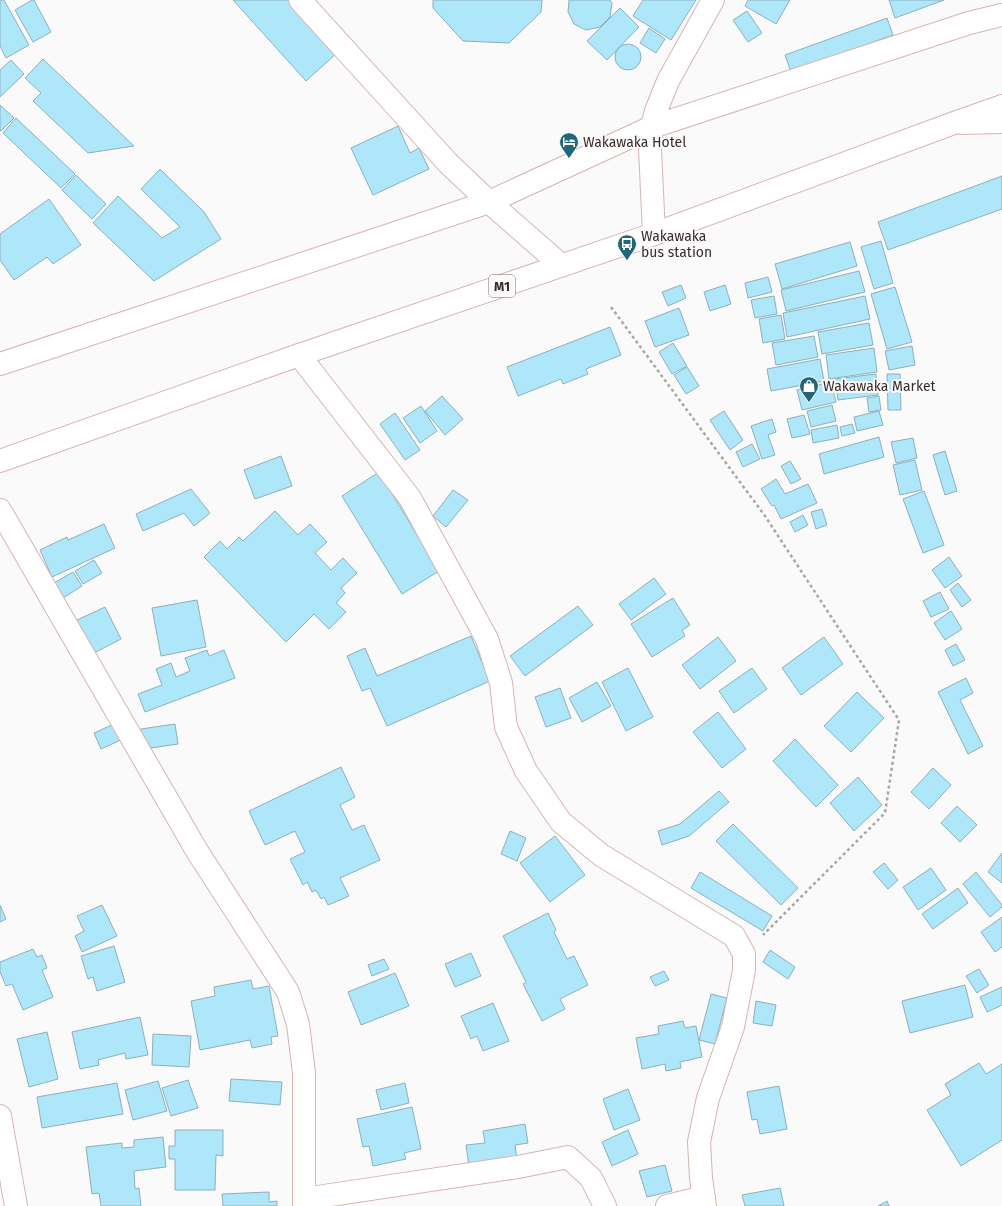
<svg xmlns="http://www.w3.org/2000/svg" width="1002" height="1206" font-family="'Fira Sans',sans-serif">
<rect width="100%" height="100%" fill="#fafafa"/>
<path fill="#aee6fa" stroke="#8db0bd" d="M0 0H4L29 45 6 58 0 46Z
M32 0H34L51 32 33 42 15 10Z
M233 0H289L337 53 306 81Z
M433 0H542L541 12 509 43 463 41 433 8Z
M569 0H610L612 3 610 17 600 27 586 30 574 24 568 12Z
M643 0H696L671 40 633 16Z
M748 0H790L776 24 745 6Z
M889 0H944L895 18Z
M620 8 639 27 607 60 587 41Z
M747 11 762 33 748 42 733 20Z
M887 18 893 35 791 72 785 55Z
M649 28 665 39 656 53 640 43Z
M615 57a13 13 0 1 1 26 0a13 13 0 1 1-26 0Z
M43 59 134 146 88 153 33 101 41 93 25 78Z
M11 60 24 74 0 97V70Z
M0 105 14 118 1 131 0 130Z
M16 118 75 174 61 188 3 133Z
M398 126 410 153 419 148 429 169 373 195 351 148Z
M160 169 204 212 221 239 154 281 93 223 118 196 162 238 180 227 141 189Z
M76 175 106 204 92 219 62 190Z
M1002 176V209L888 250 878 222Z
M49 199 81 245 53 264 47 257 14 280 0 260V234Z
M881 241 893 283 874 289 861 247Z
M850 242 857 266 782 289 775 264Z
M859 271 865 292 786 311 781 290Z
M768 277 772 292 748 298 745 283Z
M681 285 686 298 668 306 662 292Z
M725 285 731 304 710 311 704 292Z
M895 287 912 342 887 349 871 294Z
M774 296 777 314 755 318 751 300Z
M865 296 870 319 787 337 783 313Z
M679 308 689 335 655 347 645 321Z
M781 315 785 339 763 343 759 319Z
M869 323 873 345 822 354 818 332Z
M610 327 621 355 586 369 588 374 563 384 561 379 518 396 507 367Z
M814 336 818 357 776 365 772 343Z
M673 343 687 366 672 374 659 352Z
M912 346 915 365 889 370 885 351Z
M874 348 877 372 829 379 826 355Z
M820 359 824 381 771 391 767 369Z
M687 367 699 386 686 394 674 375Z
M876 374 878 395 838 400 835 379Z
M887 374H900L901 410H888Z
M831 382 836 402 802 410 797 390Z
M442 396 463 419 445 435 425 411Z
M879 396 881 410 869 412 867 398Z
M832 405 836 421 811 427 807 411Z
M421 406 437 431 420 443 403 418Z
M724 411 743 440 730 450 710 420Z
M879 411 883 425 857 431 854 417Z
M395 413 420 450 405 460 380 424Z
M804 415 810 434 792 438 787 419Z
M772 419 776 432 768 435 775 455 762 459 751 426Z
M852 424 855 433 842 436 840 427Z
M837 425 839 438 813 443 811 430Z
M879 437 884 457 824 474 819 454Z
M913 438 917 458 896 463 891 442Z
M752 444 760 459 743 467 736 452Z
M945 451 957 491 945 495 933 455Z
M281 456 292 486 255 499 244 470Z
M915 460 922 490 900 495 893 465Z
M790 461 801 479 791 484 781 466Z
M379 472 439 571 402 594 342 496Z
M776 479 785 494 808 484 817 503 781 519 774 505 772 506 761 489Z
M191 489 210 513 194 526 184 513 143 531 136 514Z
M453 490 468 500 446 527 433 516Z
M924 491 944 545 923 553 903 499Z
M822 509 827 525 816 529 811 512Z
M275 511 298 535 310 524 327 542 315 553 331 570 343 558 357 573 341 588 345 593 336 603 346 612 329 629 314 614 286 642 204 557 220 541 227 549 239 537 243 541Z
M803 515 808 525 795 532 790 522Z
M104 524 115 548 52 577 40 550 67 537 68 540Z
M949 557 962 576 945 588 932 570Z
M94 560 102 573 83 584 75 571Z
M73 572 82 586 63 598 54 583Z
M654 578 666 594 631 620 619 604Z
M958 583 971 600 962 607 950 590Z
M940 592 949 609 931 617 923 601Z
M673 598 690 625 682 630 685 636 652 657 631 624Z
M197 600 206 647 161 656 152 608Z
M578 606 593 625 525 676 510 656Z
M105 607 121 639 92 654 75 621Z
M951 611 962 629 945 640 934 623Z
M471 636 490 681 387 726 370 688 362 691 347 656 365 648 377 676Z
M718 637 736 661 700 689 682 665Z
M824 637 843 664 801 695 782 668Z
M956 644 965 660 953 666 945 650Z
M207 650 209 656 224 650 235 678 145 712 138 694 162 685 156 669 171 663 176 677 190 671 185 658Z
M628 668 653 717 626 731 602 682Z
M752 668 767 689 734 713 719 691Z
M966 678 973 693 960 700 983 746 968 754 938 692Z
M597 682 611 706 582 722 569 698Z
M560 688 571 718 546 727 535 697Z
M857 692 884 718 851 752 824 726Z
M718 712 746 749 722 768 693 732Z
M116 723 123 739 101 749 94 733Z
M175 724 178 744 144 749 141 729Z
M795 739 838 785 816 807 773 761Z
M341 767 355 797 340 805 352 830 364 825 380 860 340 878 349 896 328 905 324 897 321 899 316 890 312 892 307 882 303 885 290 859 305 852 295 831 265 845 249 811Z
M933 768 951 785 929 809 911 792Z
M858 777 882 805 854 831 830 803Z
M719 791 729 802 689 836 662 845 658 831 680 824Z
M957 806 977 825 960 842 941 823Z
M733 824 798 888 781 905 716 841Z
M510 831 526 838 517 861 501 854Z
M555 836 585 875 550 902 520 863Z
M1002 853V883L988 872Z
M884 863 898 880 888 889 873 872Z
M931 868 946 890 918 910 903 887Z
M700 872 772 916 763 931 691 888Z
M976 872 1002 905V907L990 917 963 884Z
M958 888 968 903 933 929 922 914Z
M0 905 6 919 0 922Z
M102 905 117 936 82 952 75 936 84 931 77 916Z
M548 913 556 930 554 932 567 959 574 956 588 985 560 999 565 1009 542 1021 523 984 526 982 503 936Z
M1002 917V947L995 952 981 932Z
M114 946 125 982 97 991 93 977 88 979 81 956Z
M33 949 37 957 42 955 47 968 42 970 53 997 23 1010 12 984 6 986 0 972V962Z
M770 950 795 967 788 979 763 962Z
M471 953 481 976 455 987 445 964Z
M384 959 389 969 372 976 368 965Z
M979 969 989 985 977 993 966 976Z
M664 971 669 980 655 986 650 977Z
M395 973 409 1006 361 1025 348 992Z
M251 980 253 989 269 986 278 1036 271 1037 272 1044 252 1048 250 1040 200 1050 191 1001 215 996 214 987Z
M965 985 973 1017 910 1033 902 1001Z
M1002 987V1005L987 1012 980 997Z
M711 994 727 998 715 1044 699 1040Z
M756 1001 776 1005 772 1026 753 1023Z
M493 1003 509 1041 483 1051 477 1036 471 1039 461 1016Z
M140 1017 148 1055 126 1059 125 1053 98 1060 99 1065 80 1069 72 1032Z
M683 1021 685 1028 696 1026 702 1057 680 1062 681 1068 666 1071 665 1064 642 1069 636 1038 659 1034 658 1026Z
M47 1032 58 1079 29 1087 17 1039Z
M153 1034 191 1036 189 1067 152 1065Z
M979 1063 986 1074 1002 1064V1140L961 1166 927 1110 951 1095 945 1084Z
M231 1079 282 1082 280 1105 229 1101Z
M188 1080 198 1108 171 1116 162 1088Z
M158 1081 167 1111 133 1120 125 1090Z
M117 1083 123 1114 42 1128 37 1097Z
M405 1083 409 1103 381 1110 376 1090Z
M779 1086 787 1129 760 1134 757 1119 752 1120 747 1092Z
M628 1089 640 1120 614 1130 603 1099Z
M412 1107 421 1149 404 1153 406 1159 373 1166 369 1146 363 1147 357 1119Z
M525 1124 528 1143 515 1145 517 1159 469 1166 466 1145 485 1143 483 1131Z
M175 1130H223V1156L216 1155 215 1190H175V1159H169V1146H175Z
M628 1130 638 1154 612 1166 602 1142Z
M163 1137 166 1167 134 1171 135 1189 139 1188 141 1206H101L99 1193 92 1194 86 1147 122 1143V1148L134 1147V1140Z
M665 1165 672 1191 647 1197 639 1171Z
M780 1188 784 1206H745L742 1195Z
M269 1192V1202L277 1201V1206H223L222 1194Z
M887 1201 889 1206H878Z"/>
<g fill="none" stroke-linecap="round" stroke-linejoin="round">
<defs>
<path id="street" d="M300 0 448 163 489 202 561 265
M961 123 1002 122
M654 234 650 149 652 127 656 111 668 81 713 0
M299 355 410 498 487 639 501 683 506 727 526 771 561 822 601 855 734 936 744 954V970L733 1027 708 1098 699 1142 701 1178 705 1206
M0 364 489 202 652 127 969 23 1002 15
M0 510 197 851 288 992 298 1024 304 1073V1206
M0 1116 16 1206
M304 1199 518 1167 568 1157 591 1178 605 1206
M667 1206 704 1197"/>
<path id="highway" d="M0 461 299 355 654 234 954 123 1002 106"/>
</defs>
<use href="#street" stroke="#d8b4b0" stroke-width="24"/>
<use href="#highway" stroke="#d8b4b0" stroke-width="24"/>
<path stroke="#aba5a4" stroke-width="2.5" stroke-dasharray="3 3" stroke-linecap="butt" d="M611 307 765 516 899 720 885 813 763 935"/>
<use href="#street" stroke="#fff" stroke-width="22"/>
<use href="#highway" stroke="#fff" stroke-width="22"/>
</g>
<defs>
<symbol id="hotel-pin" viewBox="-11 -11 22 30"><path d="M0 17L-7.5 6A9.5 9.5 0 1 1 7.5 6Z" fill="#246679" stroke="#fafafa"/><path d="M-6-4.5h1.5V1H6V5H4.5V3h-9V5H-6ZM-4 0a1.8 1.8 0 1 1 3.6 0ZM.5 0V-2.5h3Q6-2.5 6 0Z" fill="#fff"/></symbol>
<symbol id="bus-pin" viewBox="-11 -11 22 30"><path d="M0 17L-7.5 6A9.5 9.5 0 1 1 7.5 6Z" fill="#246679" stroke="#fafafa"/><path d="M-5-6H5V4H4V6H2V4H-2V6H-4V4H-5ZM-3.5-4V0h7V-4ZM-3.5 1.2v1.5H-2V1.2ZM2 1.2v1.5H3.5V1.2Z" fill="#fff"/></symbol>
<symbol id="shop-pin" viewBox="-11 -11 22 30"><path d="M0 17L-7.5 6A9.5 9.5 0 1 1 7.5 6Z" fill="#246679" stroke="#fafafa"/><path d="M-5-2.5h2.3a2.7 3.5 0 0 1 5.4 0H5L5.5 6h-11ZM-1.5-2.5h3a1.5 2.3 0 0 0-3 0Z" fill="#fff"/></symbol>
</defs>
<g fill-rule="evenodd">
<use href="#hotel-pin" x="558" y="131" width="22" height="30"/>
<use href="#bus-pin" x="616" y="233" width="22" height="30"/>
<use href="#shop-pin" x="798" y="375" width="22" height="30"/>
</g>
<g text-anchor="middle" dominant-baseline="central" stroke-width="4" stroke-linejoin="round" paint-order="stroke">
<rect fill="#fafafa" stroke="#746a69" stroke-width="1" x="489" y="275" width="26" height="22" rx="3"/>
<g font-size="13" font-weight="bold" fill="#3a2c2b">
<text x="502" y="286">M1</text>
</g>
<g font-size="14" fill="#3a2c2b" stroke="#fafafa" text-anchor="start">
<text x="583" y="142">Wakawaka Hotel</text>
<text x="641" y="236">Wakawaka<tspan x="641" dy="16">bus station</tspan></text>
<text x="823" y="386">Wakawaka Market</text>
</g>
</g>
</svg>
